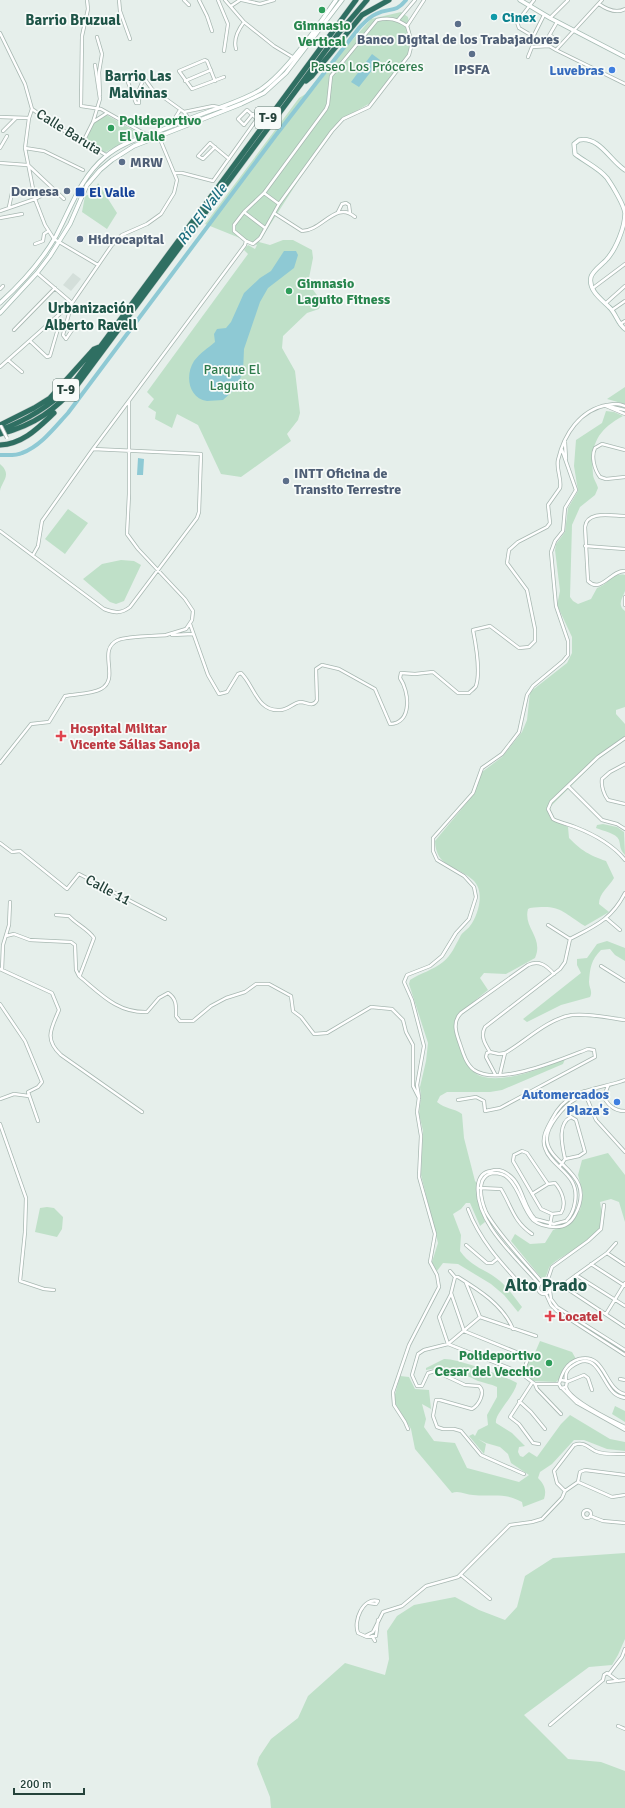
<svg xmlns="http://www.w3.org/2000/svg" width="625" height="1808" font-family="Signika,sans-serif">
<rect width="100%" height="100%" fill="#e6efeb"/>
<path fill="#d4dfda" d="M73 273 81 279 71 291 63 285Z"/>
<path fill="#bfe0c8" d="M401 12 408 17 412 40 407 60 372 102 344 118 332 131 307 167 259 242 270 245 283 240H293L312 250 313 258 308 283 322 302 319 309 307 313 283 336 282 348 295 371 300 413 298 420 287 434 291 441 241 477 221 474 198 425 177 414 172 428 155 419 156 412 148 407 154 399 147 392 248 254 244 250 248 245 255 249 257 245 205 224 299 98 314 89 346 47 371 19Z
M105 114 140 134 127 140 104 153 85 141 94 123Z
M98 183 117 213 107 229 82 212 85 196 93 193Z
M625 387V404L607 399Z
M606 411 614 412 623 416C597 430 590 445 593 474 593 479 597 483 598 488L595 495 580 507 572 525 570 597 573 601 578 604 591 599 597 588C608 585 612 572 625 575 625 580 625 586 625 591 622 599 617 605 625 611V707L616 710V714L625 724V739L600 757 551 806 549 815 551 819 568 827 569 838C582 851 589 855 606 861L614 878C609 887 599 893 599 904L609 912 585 926C561 911 560 904 530 908L528 909C523 928 544 937 535 958L506 974 484 973 480 978 488 990C447 1023 452 1022 471 1069 488 1091 543 1068 565 1059L563 1064 502 1090 490 1092H447L440 1096 437 1102C445 1109 454 1108 462 1114L464 1138 475 1181 478 1184 479 1205 485 1222 480 1226 470 1203H466L461 1209 453 1214 461 1235 460 1251C472 1268 486 1269 500 1281 509 1289 515 1298 522 1307L518 1312 504 1295 491 1284 458 1264 443 1263 437 1271 432 1262 438 1243 421 1175 423 1131 419 1114 421 1097 420 1087 426 1061 428 1043 409 984 410 980C421 973 433 970 443 962 451 956 455 946 460 937 462 932 467 930 470 926 479 914 485 891 473 880 457 865 436 868 435 841L474 794 482 772 502 757 522 732 527 720 530 692 567 663 572 653V637L557 605 560 591 555 550 556 544 565 532 568 508 578 491 574 466 576 440 602 423Z
M0 464C13 475 1 482 0 491Z
M68 509 88 523 65 554 45 539Z
M121 560 134 561 141 565 124 601 116 604 110 602 83 579 102 564Z
M603 824 617 827 624 832 625 855C619 848 621 847 619 840 616 833 603 831 596 828L597 825Z
M607 941 625 948V961L615 955 610 949 601 950C591 960 590 968 589 982 589 988 593 991 590 997L561 1005 527 1022 523 1019 581 973 577 965V959L587 958 597 944Z
M608 1153 625 1175V1222L619 1202 611 1199 600 1202C601 1209 603 1217 601 1224 597 1241 564 1253 551 1265 547 1269 548 1276 543 1280L511 1241 515 1234 530 1244 545 1243 553 1230 570 1224 580 1210 583 1194 578 1175 582 1160Z
M47 1207 54 1208 63 1217 62 1229 57 1237 35 1232 40 1208Z
M540 1341 572 1352 576 1359 564 1367 561 1377 556 1382 532 1381 524 1374 531 1354 534 1355Z
M444 1359C456 1358 505 1376 517 1383 514 1397 494 1414 496 1423L512 1433 525 1446 519 1447 518 1452 520 1456 523 1457 529 1452 537 1457 561 1424 570 1415 610 1439 625 1442V1451L607 1449 584 1440H574L552 1464 540 1472 538 1478C544 1484 547 1490 544 1499L523 1507 522 1502C504 1492 492 1497 473 1495 466 1495 459 1490 452 1493L415 1449 411 1429 396 1405 394 1398 400 1376 409 1377 415 1389 429 1390 431 1409 422 1404 426 1419 424 1427 434 1441 455 1443 467 1468 519 1482 529 1475 511 1463 508 1454 500 1447 486 1443 478 1439 486 1444 484 1454 469 1436 473 1434 475 1436 478 1430 488 1425 487 1415 497 1397V1387C491 1384 484 1383 478 1381 454 1370 454 1365 426 1370V1368Z
M615 1406 625 1411V1422L612 1414Z
M625 1553V1639L618 1655 612 1665 589 1667 524 1715 568 1759 601 1762 625 1771V1808H271L270 1797 257 1764 259 1757 271 1739 298 1718 308 1696 345 1663 385 1675 389 1659 387 1631 397 1616 414 1605 455 1597 479 1610 505 1620 517 1607 525 1576 553 1558Z"/>
<path fill="#8ec9d4" d="M372 54 380 60 359 87 351 82Z
M284 251H296L298 255 294 268 268 288 260 302 244 349 243 372 236 388 223 400C218 400 212 401 207 401 188 398 185 375 194 361 200 353 208 348 215 342L214 334 217 329 226 328 231 322 244 293 260 278 271 271Z
M138 458 144 459 143 475H137Z"/>
<g fill="none" stroke-linecap="round" stroke-linejoin="round">
<path stroke="#8ec9d4" stroke-width="4" d="M0 455C7 455 16 456 22 453 41 446 55 427 68 413L276 135 359 28C364 23 369 17 376 14 389 7 395 14 406 0"/>
<defs>
<path id="minor" d="M87 0 88 9 82 36 81 106 101 109 147 135
M119 0 120 11 130 39
M184 0 189 5
M199 0 207 16 212 31
M218 0 228 24 224 51
M225 0 244 22 274 46 294 58
M242 0 260 4 274 0
M534 0 517 22 519 28 556 50 625 84
M599 4C606 9 616 14 625 9
M231 6 240 0
M550 18 568 0
M398 20 415 0
M407 26 424 0
M0 33 25 84 32 109 29 118 25 148 35 199 45 225 54 239 98 265
M550 35 558 42
M97 37 102 54 99 72 100 95
M533 37 544 15
M546 41 557 22
M236 49C233 39 238 30 244 22
M556 50 602 0
M528 57 532 47 549 46
M126 77 136 103H139L138 92 144 78 152 89 184 112 189 119
M185 81 211 70
M215 81 207 61 205 60 179 71 192 89 224 77
M32 109 56 126 106 155
M184 112 213 106 228 109
M0 117 29 118
M93 122 107 113
M170 126 180 110
M3 131 16 118
M83 142 93 122 100 99 95 65
M215 147 203 159 198 156 210 143 211 144 229 159
M0 148 7 136
M25 148 44 151 83 170
M0 163 27 165
M28 165 64 199
M174 173H182L213 181 257 119 247 110 238 119 244 125 253 114
M264 193 279 204
M9 207 12 193
M0 211 35 199 53 190
M244 212 234 225V231L246 241 253 244 260 238 279 204 332 131 343 119 369 107 409 55 412 43 407 26C397 19 389 17 377 20L331 76 328 104 326 109 264 193 244 212 265 228
M338 212 342 204 346 203 349 205 350 213
M274 213 302 231C322 231 336 200 355 217
M0 218 22 214
M35 244 43 241 44 234 48 231
M37 273 72 303 63 335 66 339 72 330 66 325
M593 288 625 264
M0 289 3 286
M606 303 625 286
M612 310 625 301
M620 324 625 321
M14 330 55 288
M30 341 47 357 50 356 57 332V317
M8 360 22 372
M0 367 72 303 112 245 122 235 147 224 161 214 174 193 177 180 157 132
M129 401V494L127 534 138 549 185 599 193 611 192 620 186 629 166 635
M606 406 625 414
M608 406 625 410
M565 442 566 459
M625 450 602 444 595 448C591 456 594 469 600 477L606 479 625 477
M625 516C612 516 587 510 585 527L588 581C601 594 611 570 625 571
M0 531 104 609C115 613 121 614 130 607L197 518 199 512 201 454 93 449
M585 546 625 549
M33 555 38 546 42 521 93 449 245 245 246 241
M625 597V605
M190 624 208 675 219 694 227 692 238 674 241 673C254 685 257 712 280 710 288 710 293 703 300 702 307 702 313 708 317 700L316 669 322 665 339 669 375 689 390 724C413 723 409 691 400 678L401 673 415 674 433 672 458 693H469C471 691 475 688 476 686 481 671 476 645 473 630L490 626 519 648 529 647 535 641V629L527 590 507 563 509 550 518 542 547 527 550 523 548 505 560 488C562 479 556 470 558 460 564 434 580 410 607 405 613 404 618 403 625 406
M172 635 193 634
M625 738 598 757 551 802 548 809 553 819C560 823 568 824 575 827 593 834 613 845 625 860
M0 763 31 724 49 722 65 696C76 694 92 694 101 689 121 678 96 650 118 640 127 636 156 636 167 635
M625 764 610 772 602 779C601 786 604 795 608 800L625 804
M568 786 602 820 617 824 625 829
M0 843 12 852 20 851 67 889 79 874 165 919
M56 915 69 916C76 924 88 929 94 938L80 975
M606 918 620 930
M548 925 570 939
M6 936 14 934 30 940 71 942 75 945 76 970 79 976C101 994 117 1013 147 1012L159 998 168 993C177 999 176 1006 176 1016L180 1021H193L211 1006 226 998 245 992 256 984H269L291 996 293 1011 301 1017 314 1034 327 1033 371 1007 392 1009 403 1020 406 1032 413 1045V1086L419 1098
M601 966 625 981
M0 969 52 993 59 1010C51 1029 44 1039 61 1055L142 1112
M2 970 3 945 9 925 10 902
M0 1004 25 1041 42 1082 38 1087 28 1092 38 1121
M490 1052 487 1053 486 1057 495 1074
M505 1053 499 1054 490 1052C485 1044 480 1036 485 1027L560 969 565 962 570 939C595 926 612 919 625 893
M500 1074 505 1053C526 1041 547 1019 572 1015 590 1013 608 1018 625 1020
M584 1091 596 1120 625 1152
M604 1096 608 1086
M0 1099 14 1094 29 1096
M458 1100 476 1097 484 1101 485 1111 500 1108 595 1057 594 1050 588 1049C562 1059 498 1087 474 1070 466 1064 463 1053 460 1044 456 1033 452 1022 461 1013L528 965C539 960 546 965 554 974
M0 1124 26 1198 25 1232 20 1281 44 1289 54 1290
M522 1151 527 1153 548 1184 555 1183C562 1191 567 1204 561 1213L552 1214 541 1209 513 1161 514 1155Z
M560 1166 565 1159C563 1148 556 1124 571 1117L576 1120 585 1152 579 1156 565 1159
M480 1188 501 1189C512 1207 513 1221 532 1234
M532 1194 548 1184
M468 1209C480 1241 502 1264 525 1289H538
M550 1225 552 1214
M466 1245 487 1263H492L497 1259
M607 1253 625 1265
M591 1264 625 1286
M450 1271 455 1277H458C479 1290 503 1305 513 1329
M576 1275 625 1306
M455 1277 451 1293 464 1331 526 1356 528 1359 522 1374
M538 1288a6 6 0 1 1 12 0a6 6 0 1 1-12 0Z
M542 1282C526 1263 497 1233 486 1212 481 1200 475 1176 493 1173 499 1173 504 1174 508 1178 520 1189 522 1208 533 1220 539 1225 548 1227 556 1227 565 1227 571 1223 575 1215 597 1174 550 1166 547 1141 545 1128 564 1105 576 1099 582 1096 595 1089 601 1093 607 1103 612 1111 625 1111
M547 1282 552 1267 588 1241 601 1229 604 1205
M466 1283 480 1317 536 1336
M539 1284C517 1258 474 1222 478 1185 479 1177 483 1172 491 1171 497 1169 504 1171 509 1175 523 1185 523 1207 535 1219L554 1224 566 1221C571 1216 574 1209 575 1202 580 1173 552 1169 545 1148 541 1138 547 1128 552 1119 557 1109 564 1101 575 1095 590 1088 609 1086 625 1080
M563 1286 625 1327
M551 1288 563 1286 568 1281 607 1253 616 1243
M550 1291 551 1299 557 1307 625 1350
M546 1294 551 1305 557 1311 625 1355
M606 1314 625 1283
M448 1344 439 1317 451 1294
M448 1344 480 1317
M620 1379 625 1380
M561 1380 567 1381 566 1387 561 1388 559 1384C562 1373 566 1363 579 1359 606 1352 604 1390 625 1394
M566 1380C565 1375 567 1370 571 1367 597 1347 601 1382 614 1393 617 1396 621 1397 625 1398
M567 1382 584 1375 588 1378 592 1390
M532 1383 510 1417 519 1424 533 1443 539 1444
M535 1384 537 1389 561 1414
M566 1387C570 1401 611 1420 625 1427
M563 1389 577 1403 625 1430
M519 1401 531 1412 545 1429
M408 1429 405 1422 394 1405 393 1392 409 1345 439 1287 437 1275 430 1262 435 1234 419 1177 421 1136 417 1112 419 1097 417 1085 424 1046 412 1000 404 982 407 975 430 966 442 956 456 933 469 919 476 897 474 887 464 876 437 860 433 851V838L473 793 482 768 502 754 519 732 527 695 533 686 563 661 568 655V641L556 606 551 552 555 541 563 531 565 508 576 490 562 450
M524 1474 481 1455 461 1431 454 1429H443L437 1427 433 1416 436 1400H440L472 1409C479 1405 486 1392 479 1386L465 1385 435 1371 428 1373 422 1386H417L412 1375 418 1354 424 1350 448 1344 519 1372 535 1384H559
M625 1475 585 1470 580 1472 578 1482 612 1497 625 1495
M565 1491 557 1483 554 1471 574 1445C583 1441 588 1447 595 1451 604 1455 615 1454 625 1454
M583 1514a4 4 0 1 1 8 0a4 4 0 1 1-8 0Z
M590 1516 603 1521 625 1523
M461 1575 490 1599
M369 1603 376 1604 378 1601C363 1597 353 1621 358 1633L367 1637 376 1636 378 1620
M365 1636 373 1632 383 1612 402 1606 426 1586 458 1577 510 1525 532 1522 542 1519 562 1498 565 1491 578 1482
M372 1636 375 1641
M609 1674 622 1657 625 1649
M603 1680 604 1675 607 1673 618 1681
M608 1682 625 1680
M550 1725 603 1680
M618 1726 625 1729"/>
<path id="secondary" d="M520 0 550 18 625 57
M625 170C610 161 600 136 579 140L574 144 575 154C585 162 599 168 607 178 612 185 624 205 625 213 625 227 616 249 607 259 603 264 593 270 591 277 588 290 601 299 609 307 616 313 617 323 625 329
M0 303C22 283 41 262 56 236 71 208 80 178 105 157 121 143 140 138 159 131 176 124 193 117 210 111 227 105 245 99 260 90 286 73 318 26 336 0
M0 313 37 273 50 256 70 224 87 185 100 170 112 160 134 146 241 104 264 93 286 73 342 0"/>
<path id="motorway" d="M306 81 312 76 362 15 389 0
M0 425 34 408 50 398 94 349 99 347
M0 430C28 420 50 406 72 385L356 0
M0 434C35 425 55 410 78 384L338 34 367 0
M0 445C23 444 38 428 54 413"/>
</defs>
<use href="#minor" stroke="#a8b8b2" stroke-width="4"/>
<use href="#secondary" stroke="#a4bbb3" stroke-width="5"/>
<use href="#motorway" stroke="#c2cac8" stroke-width="6"/>
<use href="#minor" stroke="#fff" stroke-width="2.5"/>
<use href="#secondary" stroke="#fff" stroke-width="3.5"/>
<use href="#motorway" stroke="#2f6f62" stroke-width="5"/>
<defs>
<path id="minor-bridge" d="M1 426 7 438"/>
</defs>
<use href="#minor-bridge" stroke="#a8b8b2" stroke-width="4" stroke-linecap="butt"/>
<use href="#minor-bridge" stroke="#fff" stroke-width="2.5"/>
</g>
<g fill="#2e9e5b" stroke="#f7fbf9" stroke-width="1.5">
<circle cx="322" cy="10" r="4"/>
<circle cx="111" cy="128" r="4"/>
<circle cx="289" cy="291" r="4"/>
<circle cx="549" cy="1363" r="4"/>
</g>
<circle fill="#0f9aa8" stroke="#f7fbf9" stroke-width="1.5" cx="494" cy="17" r="4"/>
<g fill="#5c6f8a" stroke="#f7fbf9" stroke-width="1.5">
<circle cx="458" cy="24" r="4"/>
<circle cx="472" cy="54" r="4"/>
<circle cx="122" cy="162" r="4"/>
<circle cx="67" cy="191" r="4"/>
<circle cx="80" cy="239" r="4"/>
<circle cx="286" cy="481" r="4"/>
</g>
<g fill="#3f7fe0" stroke="#f7fbf9" stroke-width="1.5">
<circle cx="612" cy="70" r="4"/>
<circle cx="617" cy="1102" r="4"/>
</g>
<rect fill="#1a4fb4" stroke="#f7fbf9" stroke-width="1.5" x="75" y="187" width="10" height="10" rx="2"/>
<g fill="#e0444e" stroke="#f7fbf9" stroke-width="1.5">
<path d="M59 730h4v4h4v4h-4v4h-4v-4h-4v-4h4z"/>
<path d="M548 1310h4v4h4v4h-4v4h-4v-4h-4v-4h4z"/>
</g>
<g text-anchor="middle" dominant-baseline="central" stroke-width="3.5" stroke-linejoin="round" paint-order="stroke">
<g fill="#f7fbf9" stroke="#637a73" stroke-width="1">
<rect x="255" y="107" width="26" height="22" rx="3"/>
<rect x="53" y="379" width="26" height="22" rx="3"/>
</g>
<g font-size="13" font-weight="bold" fill="#24423a">
<text x="268" y="118">T-9</text>
<text x="66" y="390">T-9</text>
</g>
<g font-size="14" font-weight="bold" fill="#0d838f" stroke="#f7fbf9" text-anchor="start">
<text x="502" y="17">Cinex</text>
</g>
<g font-size="14" font-weight="bold" fill="#27864d" stroke="#f7fbf9" text-anchor="start">
<text x="322" y="25" text-anchor="middle">Gimnasio<tspan x="322" dy="16">Vertical</tspan></text>
<text x="119" y="120">Polideportivo<tspan x="119" dy="16">El Valle</tspan></text>
<text x="297" y="283">Gimnasio<tspan x="297" dy="16">Laguito Fitness</tspan></text>
<text x="541" y="1355" text-anchor="end">Polideportivo<tspan x="541" dy="16">Cesar del Vecchio</tspan></text>
</g>
<g font-size="14" font-weight="bold" fill="#4e5e75" stroke="#f7fbf9" text-anchor="start">
<text x="458" y="39" text-anchor="middle">Banco Digital de los Trabajadores</text>
<text x="472" y="69" text-anchor="middle">IPSFA</text>
<text x="130" y="162">MRW</text>
<text x="59" y="191" text-anchor="end">Domesa</text>
<text x="88" y="239">Hidrocapital</text>
<text x="294" y="473">INTT Oficina de<tspan x="294" dy="16">Transito Terrestre</tspan></text>
</g>
<g font-size="14" fill="#2d7a4b" stroke="#f7fbf9">
<text x="367" y="66">Paseo Los Próceres</text>
<text x="232" y="369">Parque El<tspan x="232" dy="16">Laguito</tspan></text>
</g>
<g font-size="14" font-weight="bold" fill="#366cbe" stroke="#f7fbf9" text-anchor="end">
<text x="604" y="70">Luvebras</text>
<text x="609" y="1094">Automercados<tspan x="609" dy="16">Plaza's</tspan></text>
</g>
<g font-size="14" fill="#24423a" stroke="#f7fbf9">
<text transform="translate(69 132) rotate(32)">Calle Baruta</text>
<text transform="translate(108 890) rotate(28)">Calle 11</text>
</g>
<g font-size="14" font-weight="bold" fill="#164399" stroke="#f7fbf9" text-anchor="start">
<text x="89" y="192">El Valle</text>
</g>
<g font-size="14" font-weight="bold" fill="#be3a42" stroke="#f7fbf9" text-anchor="start">
<text x="70" y="728">Hospital Militar<tspan x="70" dy="16">Vicente Sálias Sanoja</tspan></text>
<text x="558" y="1316">Locatel</text>
</g>
<g font-size="15" font-weight="bold" fill="#1f5548" stroke="#f7fbf9">
<text x="73" y="20">Barrio Bruzual</text>
<text x="138" y="76">Barrio Las<tspan x="138" dy="17">Malvinas</tspan></text>
<text x="91" y="308">Urbanización<tspan x="91" dy="17">Alberto Ravell</tspan></text>
</g>
<g font-size="15" font-style="italic" fill="#1c6f80" stroke="#f7fbf9">
<text transform="translate(202 214) rotate(-53)">Río El Valle</text>
</g>
<g font-size="18" font-weight="bold" fill="#1f5548" stroke="#f7fbf9">
<text x="546" y="1285">Alto Prado</text>
</g>
</g>
<path d="M14 1788v6h70v-6" fill="none" stroke="#24423a" stroke-width="2"/>
<text x="20" y="1788" font-size="12" fill="#24423a" stroke="#f7fbf9" stroke-width="3" paint-order="stroke">200 m</text>
</svg>
